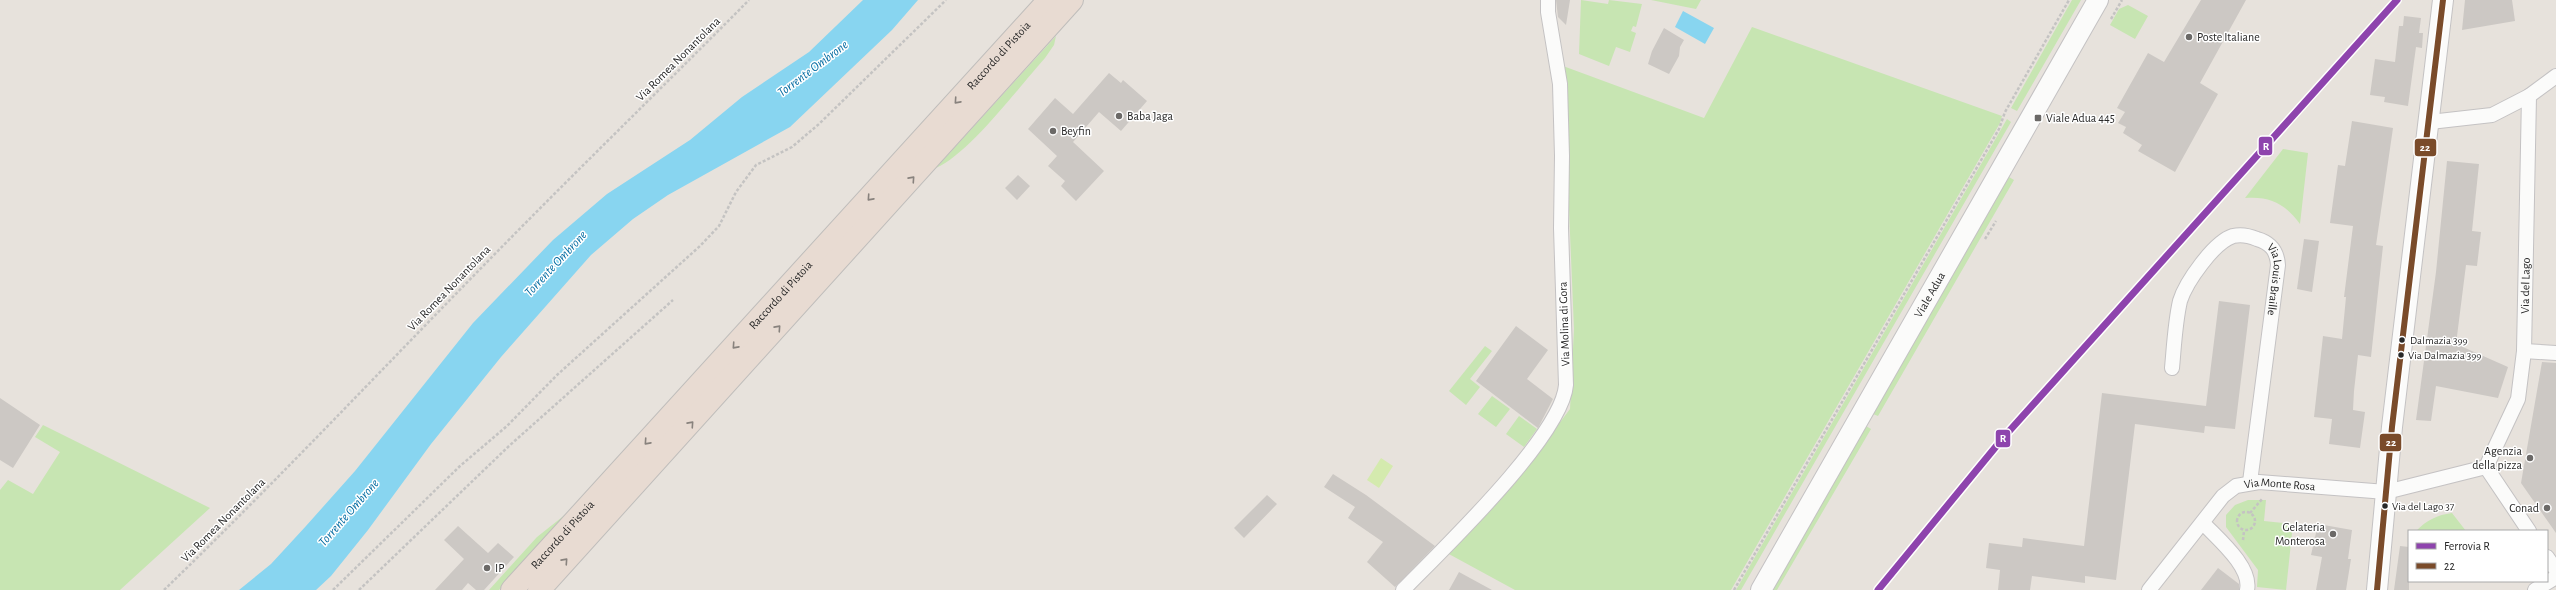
<svg xmlns="http://www.w3.org/2000/svg" width="2556" height="590" font-family="'Alegreya Sans',sans-serif">
<rect width="100%" height="100%" fill="#e7e2dc"/>
<path fill="#c7e5b2" d="M1581 0 1608 4 1609 0 1642 4 1636 27 1633 26 1631 31 1636 33 1630 52 1616 47 1609 66 1579 54Z
M1651 0H1701L1696 9Z
M2072 0H2081L2017 111 2011 108Z
M2128 5 2148 16 2135 39 2110 25 2119 9Z
M1752 27 2002 116 2000 123 1731 590H1515L1447 553 1519 477 1570 409 1574 329 1563 66 1704 118Z
M1056 36 1054 45 1045 58C1019 87 969 154 936 168Z
M2007 119 2011 122 1741 590H1736Z
M2283 149 2308 153 2300 224C2285 204 2271 196 2245 198Z
M2009 177 2014 180 1878 416 1873 414Z
M1485 346 1492 351 1470 379 1480 387 1466 405 1449 391Z
M1492 396 1510 409 1496 427 1478 414Z
M1519 416 1537 429 1524 447 1506 434Z
M43 425 210 508 120 590H0V490L8 480 33 494 60 452 35 437Z
M1866 426 1871 429 1777 590H1771Z
M2248 500H2266L2264 521 2293 524 2286 590 2257 587 2258 570 2226 527V515L2235 505Z
M2452 513 2466 531H2416C2427 520 2437 515 2452 513Z
M566 514 557 527 499 590H489L537 537Z"/>
<path fill="#d4eaae" d="M1381 458 1393 466 1379 488 1367 480Z"/>
<path fill="#88d5f0" d="M863 0H918L892 30 790 127 668 195 633 219 591 255 501 357 431 444 368 530 331 576 316 590H239L271 564 306 526 355 471 473 323 553 240 607 194 690 140 742 97 809 52Z
M1683 11 1714 28 1705 44 1675 27Z"/>
<path fill="#ccc8c4" d="M1556 0H1570L1566 25 1558 17Z
M2201 0H2246L2200 83 2218 94 2175 172 2138 151 2142 145 2123 133 2126 127 2118 123 2125 112 2117 108 2148 53 2164 62Z
M2465 0H2512L2515 21 2462 30Z
M2404 16 2421 18 2419 33H2423L2422 48 2416 47 2408 106 2384 102 2385 97 2370 95 2375 59 2395 62 2399 26H2403Z
M1664 28 1684 40 1680 47 1679 56 1669 74 1648 64 1652 51Z
M1109 73 1121 83 1123 80 1147 101 1121 131 1099 112 1073 142 1104 171 1076 201 1061 186 1065 181 1048 166 1057 156 1028 129 1055 98 1073 114Z
M2352 121 2393 128 2376 245 2383 246 2371 357 2358 355 2354 391 2353 410 2365 412 2360 448 2329 444 2332 419 2314 417 2323 336 2342 339 2346 297H2344L2353 226 2330 223 2338 165 2345 166Z
M2447 161 2479 164 2472 231 2481 232 2477 266 2466 265 2456 344 2508 367 2498 398 2436 386 2431 421 2416 420 2436 272Z
M1018 175 1030 186 1017 200 1005 188Z
M2304 239 2319 241 2312 292 2297 289Z
M2219 301 2250 305 2235 429 2205 426 2204 433 2135 424 2116 580 2085 576V583L2032 576 2030 590H1998L2000 570 1986 568 1989 543 2022 547 2023 538 2084 546 2102 393 2206 406Z
M1516 326 1548 350 1527 379 1553 399 1538 428 1476 381Z
M2542 362 2556 363V533L2521 483Z
M0 398 40 425 13 468 0 460Z
M1333 474 1366 495 1435 546 1395 587 1367 562 1383 542 1348 518 1355 507 1324 487Z
M1267 495 1277 504 1244 538 1234 528Z
M2318 524 2352 530 2348 559H2351L2346 590H2316L2322 557 2311 555Z
M458 526 488 553 498 543 514 557 484 590H476L468 583 462 590H435L464 559 444 540Z
M2400 546 2409 547V590H2394Z
M2218 568 2239 584V590H2201Z
M1459 572 1492 590H1449Z"/>
<g fill="none" stroke-linecap="round" stroke-linejoin="round">
<defs>
<g id="street">
<path d="M2430 122 2492 115 2529 96"/>
<path d="M2524 351 2556 353"/>
<path id="s1" d="M2172 368C2174 347 2175 323 2180 301 2186 282 2214 242 2233 236 2241 234 2250 236 2257 239 2271 243 2277 251 2278 265L2250 482"/>
<path id="s2" d="M2486 467 2518 399 2524 351 2529 96 2556 76"/>
<path d="M2486 467 2529 531"/>
<path d="M2203 523C2218 539 2252 567 2247 590"/>
<path d="M2547 557 2556 570"/>
<path d="M1403 590C1441 551 1562 436 1566 385L1561 228 1562 156 1560 84 1548 12V0"/>
<path id="s3" d="M2149 590 2223 496 2236 486 2259 482 2386 492 2486 467"/>
<path d="M2535 590 2556 577"/>
</g>
<g id="secondary">
<path id="s4" d="M1761 590 2098 0"/>
<path d="M2377 590 2392 427 2443 0"/>
</g>
<g id="highway">
<path id="s5" d="M512 590 1049 0"/>
<path d="M539 590 1072 0"/>
</g>
</defs>
<use href="#street" stroke="#c4c2c3" stroke-width="16"/>
<use href="#secondary" stroke="#c4c2c3" stroke-width="22"/>
<use href="#highway" stroke="#bfbdbb" stroke-width="24"/>
<path stroke="#c4c3c2" stroke-width="2.5" stroke-dasharray="3 2" stroke-linecap="butt" d="M2111 19 2122 0
M1985 239 1996 221
M2237 521a9 9 0 1 1 18 0a9 9 0 1 1-18 0Z
M2250 513 2263 498
M2243 540 2244 531
M164 590C275 483 381 370 489 260 575 172 663 87 749 0
M333 590 460 466 507 426 557 375 700 246 719 226 736 192 756 165 792 147 819 124 946 0
M359 590 509 446 673 300
M1734 590 1999 129 2005 112 2069 0"/>
<use href="#street" stroke="#fbfbfa" stroke-width="14"/>
<use href="#secondary" stroke="#fbfbfa" stroke-width="20"/>
<use href="#highway" stroke="#e8dbd2" stroke-width="22"/>
<defs>
<path id="bus-1" d="M2377 590 2392 427 2443 0"/>
</defs>
<use href="#bus-1" stroke="#fff" stroke-width="9"/>
<use href="#bus-1" stroke="#7a4b2a" stroke-width="6"/>
<defs>
<path id="rail-1" d="M1878 590 2003 438 2397 0"/>
</defs>
<use href="#rail-1" stroke="#fff" stroke-width="10"/>
<use href="#rail-1" stroke="#8e44ad" stroke-width="7"/>
</g>
<defs><path id="oneway-chevron" d="M-2-3.5L2.5 0L-2 3.5" fill="none" stroke-width="1.6" stroke-linecap="round" stroke-linejoin="round"/></defs>
<g stroke="#88827d">
<use href="#oneway-chevron" transform="translate(957 101) rotate(132)"/>
<use href="#oneway-chevron" transform="translate(912 179) rotate(-48)"/>
<use href="#oneway-chevron" transform="translate(870 198) rotate(132)"/>
<use href="#oneway-chevron" transform="translate(778 328) rotate(-48)"/>
<use href="#oneway-chevron" transform="translate(735 346) rotate(132)"/>
<use href="#oneway-chevron" transform="translate(691 424) rotate(-48)"/>
<use href="#oneway-chevron" transform="translate(647 442) rotate(132)"/>
<use href="#oneway-chevron" transform="translate(565 561) rotate(-48)"/>
</g>
<g fill="#6b6967" stroke="#fff" stroke-width="1.5">
<circle cx="2189" cy="37" r="4"/>
<circle cx="1119" cy="116" r="4"/>
<rect x="2034" y="114" width="8" height="8" rx="2"/>
<circle cx="1053" cy="131" r="4"/>
<circle cx="2530" cy="458" r="4"/>
<circle cx="2547" cy="508" r="4"/>
<circle cx="2333" cy="534" r="4"/>
<circle cx="487" cy="568" r="4"/>
</g>
<g fill="#282828" stroke="#fff" stroke-width="1.5">
<circle cx="2402" cy="340" r="3.5"/>
<circle cx="2401" cy="355" r="3.5"/>
<circle cx="2385" cy="506" r="3.5"/>
</g>
<g text-anchor="middle" dominant-baseline="central" stroke-width="3" stroke-linejoin="round" paint-order="stroke">
<g font-size="11" fill="#282828" stroke="#fff" text-anchor="start">
<text x="2410" y="340">Dalmazia 399</text>
<text x="2408" y="355">Via Dalmazia 399</text>
<text x="2392" y="506">Via del Lago 37</text>
</g>
<g font-size="12" fill="#282828" stroke="#fff" text-anchor="start">
<text x="2197" y="37">Poste Italiane</text>
<text x="1127" y="116">Baba Jaga</text>
<text x="2046" y="118">Viale Adua 445</text>
<text x="1061" y="131">Beyfin</text>
<text x="2522" y="451" text-anchor="end">Agenzia<tspan x="2522" dy="14">della pizza</tspan></text>
<text x="2539" y="508" text-anchor="end">Conad</text>
<text x="2325" y="527" text-anchor="end">Gelateria<tspan x="2325" dy="14">Monterosa</tspan></text>
<text x="495" y="568">IP</text>
</g>
<g font-size="12" fill="#282828" stroke="#fff">
<text stroke="none"><textPath href="#s5" startOffset="723">Raccordo di Pistoia</textPath></text>
<text transform="translate(678 59) rotate(-45)">Via Romea Nonantolana</text>
<text stroke="none"><textPath href="#s1" startOffset="228">Via Louis Braille</textPath></text>
<text stroke="none"><textPath href="#s2" startOffset="189">Via del Lago</textPath></text>
<text transform="translate(449 288) rotate(-46)">Via Romea Nonantolana</text>
<text stroke="none"><textPath href="#s5" startOffset="399">Raccordo di Pistoia</textPath></text>
<text stroke="none"><textPath href="#s4" startOffset="340">Viale Adua</textPath></text>
<text transform="translate(1564 324) rotate(-92)">Via Molina di Gora</text>
<text stroke="none"><textPath href="#s3" startOffset="180">Via Monte Rosa</textPath></text>
<text transform="translate(223 520) rotate(-45)">Via Romea Nonantolana</text>
<text stroke="none"><textPath href="#s5" startOffset="75">Raccordo di Pistoia</textPath></text>
</g>
<g font-size="13" font-style="italic" fill="#026ba1" stroke="#fff">
<text transform="translate(813 69) rotate(-37)">Torrente Ombrone</text>
<text transform="translate(556 264) rotate(-47)">Torrente Ombrone</text>
<text transform="translate(349 513) rotate(-49)">Torrente Ombrone</text>
</g>
</g>
<g stroke="#fff" stroke-width="1.5">
<rect x="2258" y="136" width="15" height="20" rx="4" fill="#8e44ad"/>
<rect x="2414" y="138" width="23" height="19" rx="4" fill="#7a4b2a"/>
<rect x="1995" y="429" width="16" height="19" rx="4" fill="#8e44ad"/>
<rect x="2379" y="433" width="23" height="19" rx="4" fill="#7a4b2a"/>
</g>
<g font-size="11" text-anchor="middle" font-weight="bold" fill="#fff">
<text x="2266" y="150">R</text>
<text x="2425" y="151">22</text>
<text x="2003" y="442">R</text>
<text x="2391" y="446">22</text>
</g>
<rect x="2408" y="530" width="140" height="52" fill="#ffffff" stroke="#a9a9a9"/>
<rect x="2416" y="543" width="20" height="6" fill="#8e44ad" stroke="#a9a9a9"/>
<text x="2444" y="550" font-size="12" fill="#282828">Ferrovia R</text>
<rect x="2416" y="563" width="20" height="6" fill="#7a4b2a" stroke="#a9a9a9"/>
<text x="2444" y="570" font-size="12" fill="#282828">22</text>
</svg>
